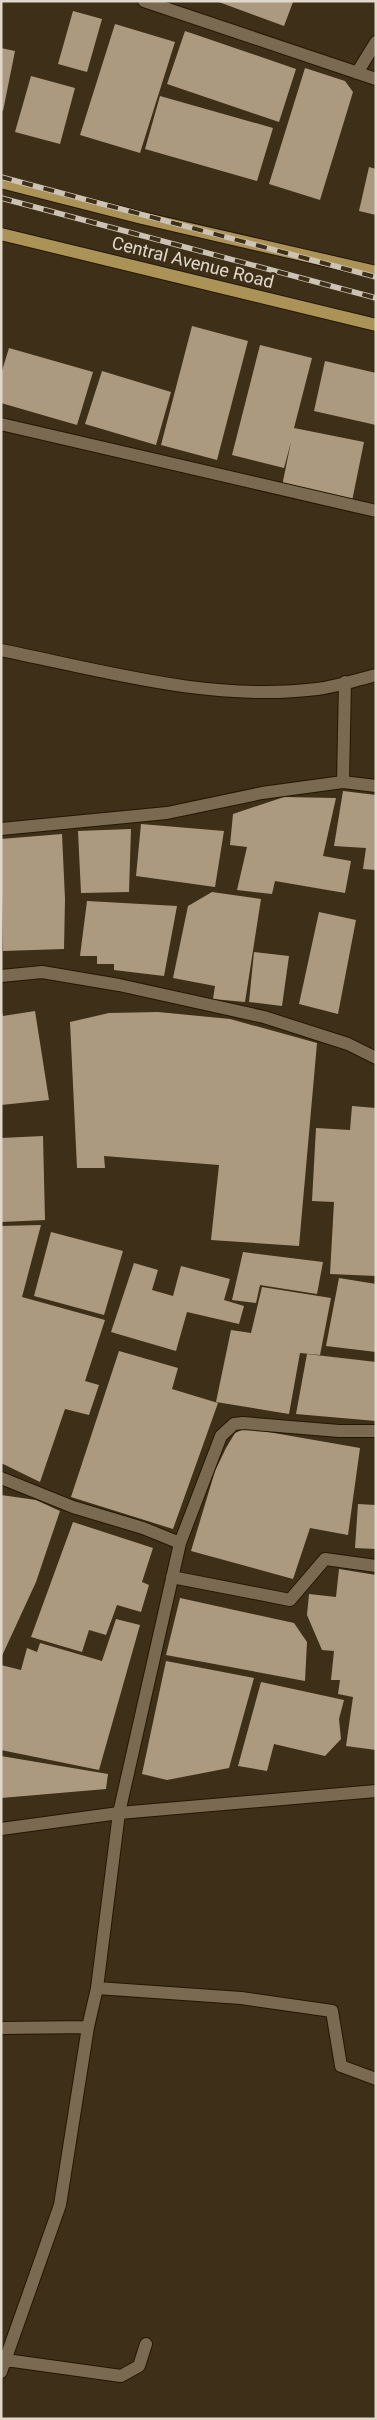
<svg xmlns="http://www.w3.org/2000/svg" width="377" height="2420" font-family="Roboto,sans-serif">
<rect width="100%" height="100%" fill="#3e2f18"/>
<path fill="#ac9a80" d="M216 1H290L293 2 284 26Z
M73 11 102 19 87 72 58 64Z
M115 24 175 42 140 153 80 135Z
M185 31 296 69 279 122 167 84Z
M1 48 15 51 3 111 1 110Z
M305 68 345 81 353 92 320 200 269 184Z
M31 76 75 88 60 144 15 132Z
M160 96 273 128 257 181 145 149Z
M369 167 376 169V215L359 211Z
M192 326 248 341 217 460 161 445Z
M260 345 312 358 294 428 364 442 352 501 282 486 291 442 284 468 232 455Z
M9 348 93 372 77 425 1 403V374Z
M325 361 376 373V425L314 411Z
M102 371 171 392 156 445 85 424Z
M343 791 376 795V870L363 869 366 848 334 846Z
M284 797 336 798 323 856 351 861 345 893 275 881 272 894 237 890 247 847 230 845 233 814Z
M141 824 224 831 215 887 136 876Z
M131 829 129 892 81 893 78 831Z
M62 834 65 899 64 949 3 951 1 839Z
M212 892 261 899 245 1002 213 999 215 986 173 978 188 906Z
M87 901 177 906 164 976 114 970V964H97V956H80Z
M319 912 356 920 338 1014 299 1004Z
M254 952 289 956 282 1006 249 1002Z
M1 1009 3 1016 35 1011 49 1100 1 1105Z
M158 1012 230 1019 317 1043 299 1246 211 1240 219 1165 104 1156 105 1168H77L70 1022 109 1013Z
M352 1106 376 1108V1276L330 1274 334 1202 312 1201 316 1128 350 1130Z
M43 1136 45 1220 1 1222V1138Z
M41 1225 22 1297 105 1320 85 1381 99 1385 89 1415 65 1409 40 1482 1 1463V1226Z
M51 1232 123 1251 104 1315 34 1296Z
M243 1252 323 1262 317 1294 260 1285 256 1303 232 1300Z
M134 1263 158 1270 152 1290 173 1296 181 1266 230 1279 224 1300 244 1306 239 1324 187 1312 176 1351 111 1332Z
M339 1278 376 1284V1352L326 1346Z
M262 1287 331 1298 320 1355 300 1353 289 1414 216 1402 231 1330 251 1333Z
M119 1351 178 1368 172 1389 218 1403 173 1529 71 1497Z
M307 1354 376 1362V1421L296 1414Z
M246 1428 360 1448 348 1535 310 1528 293 1579 191 1551 215 1471 226 1448 235 1433Z
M1 1495 36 1500 60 1511 36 1582 1 1658Z
M358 1504 376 1505V1549L355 1548Z
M73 1522 153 1548 142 1582 149 1585 141 1612 117 1605 106 1635 89 1630 82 1652 31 1637Z
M339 1569 376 1575V1750L346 1746 353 1697 338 1694 340 1680H331L334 1651 322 1650 307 1615 309 1594 336 1597Z
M180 1598 294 1623 307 1642 305 1681 166 1655Z
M116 1619 140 1625 99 1770 1 1750V1665L21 1670 27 1648 37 1652 40 1643 102 1661Z
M166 1661 254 1678 229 1768 167 1780 142 1774Z
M261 1682 344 1700 339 1719 341 1739 325 1756 274 1744 267 1771 238 1766Z
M1 1756 108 1774 106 1789 1 1798Z"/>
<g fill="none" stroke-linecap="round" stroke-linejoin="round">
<defs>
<path id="minor" d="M144 1 376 79
M357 73 376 42
M1 424 376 511
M1 650C104 671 211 702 317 689 336 687 356 680 376 675
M343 782 345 682
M1 829 167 813 262 793 343 782 376 786
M1 976 42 972 119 985 264 1017 348 1044 376 1058
M1 1478 73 1507 143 1528 180 1543 221 1436 234 1424 243 1423 339 1431H376
M172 1577 290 1600 325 1559 376 1566
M97 1988 241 1998 332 2011 341 2066 376 2079
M1 2028 88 2027
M6 2360 121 2376 139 2366 146 2344
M1 2372 60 2205 88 2027 97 1988 119 1813 180 1543"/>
<path id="tertiary" d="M1 1829 119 1813 376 1791"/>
<path id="primary" d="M1 182 142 218 376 272
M1 234 376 325"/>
</defs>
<use href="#minor" stroke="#241702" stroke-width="14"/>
<use href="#tertiary" stroke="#241702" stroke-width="14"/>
<use href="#primary" stroke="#241702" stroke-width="14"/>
<use href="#minor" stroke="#7a6a51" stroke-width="12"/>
<use href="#tertiary" stroke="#7a6a51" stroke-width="12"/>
<use href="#primary" stroke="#ab9358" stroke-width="12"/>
<defs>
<path id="rail" d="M1 177 376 277
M1 198 376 298"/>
</defs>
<use href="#rail" stroke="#cdc3b4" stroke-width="5.5"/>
<use href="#rail" stroke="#3e2f18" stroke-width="4" stroke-dasharray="11" stroke-linecap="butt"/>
</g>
<g text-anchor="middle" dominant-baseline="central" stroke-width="5" stroke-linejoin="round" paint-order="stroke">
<g font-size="18" fill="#e1d8ca" stroke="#3e2f18">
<text transform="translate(193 262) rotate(14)">Central Avenue Road</text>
</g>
</g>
<rect width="377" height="2420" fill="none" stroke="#e1d8ca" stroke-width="5"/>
</svg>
